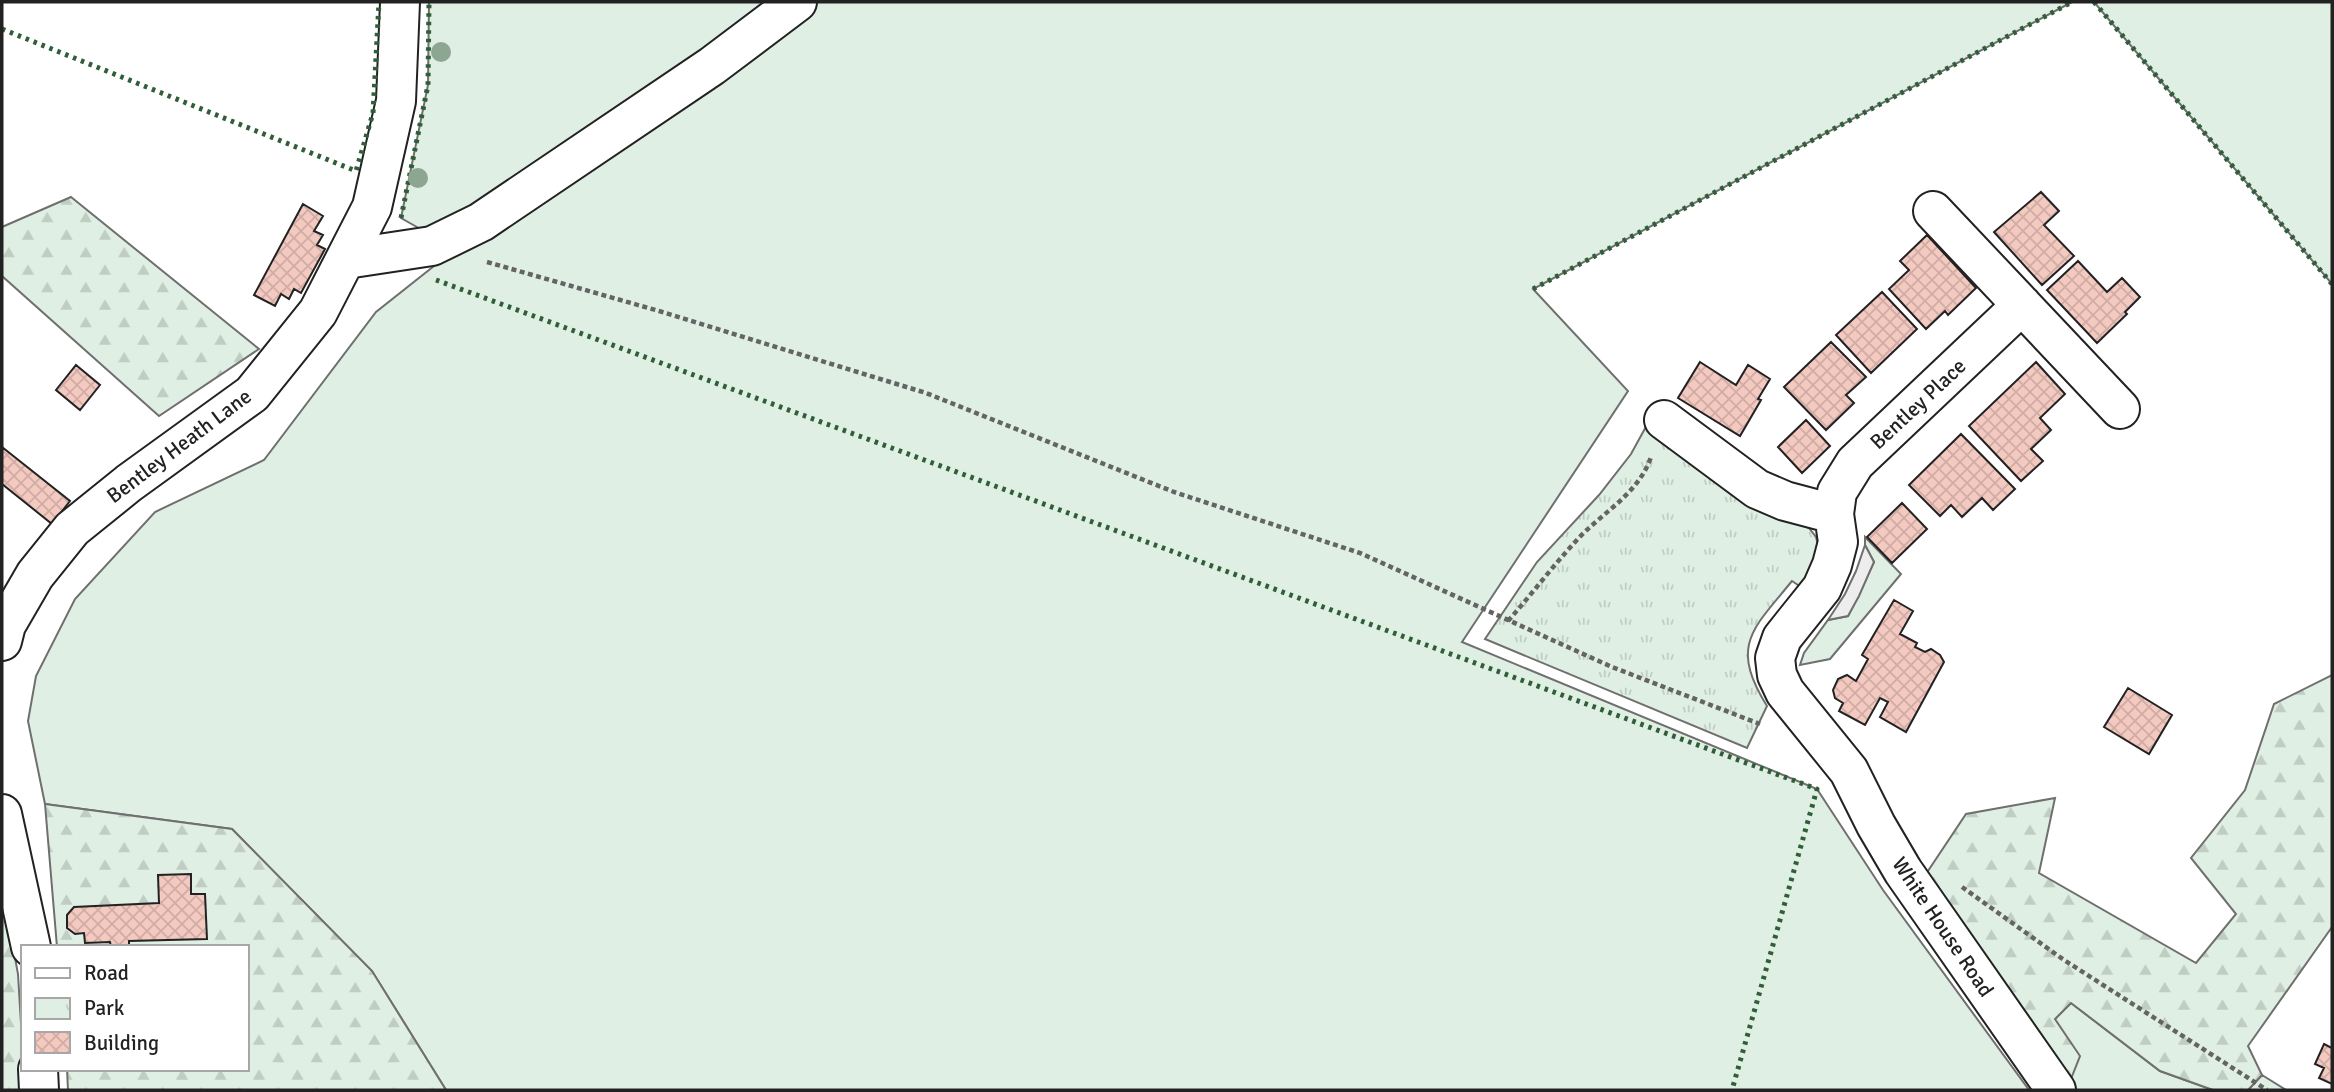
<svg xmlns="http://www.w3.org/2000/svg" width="2334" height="1092" font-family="Signika,sans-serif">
<defs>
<pattern id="forest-firs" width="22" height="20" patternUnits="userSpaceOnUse" patternTransform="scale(1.75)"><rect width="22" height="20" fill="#e0efe3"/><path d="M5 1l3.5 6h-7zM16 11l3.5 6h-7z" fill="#c0cdc2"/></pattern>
<pattern id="park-tufts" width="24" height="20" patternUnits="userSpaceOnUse" patternTransform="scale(1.75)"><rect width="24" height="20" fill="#e0efe3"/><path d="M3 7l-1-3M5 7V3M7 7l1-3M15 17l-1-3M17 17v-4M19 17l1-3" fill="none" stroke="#c0cdc2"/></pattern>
<pattern id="building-cross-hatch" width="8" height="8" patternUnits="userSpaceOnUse" patternTransform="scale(1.75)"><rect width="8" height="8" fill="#f3c9c0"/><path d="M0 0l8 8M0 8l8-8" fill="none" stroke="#d0aca5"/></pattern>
</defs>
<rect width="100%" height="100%" fill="#fff"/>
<path fill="#e0efe3" stroke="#6f6f6f" stroke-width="2" d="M429 2H774L470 214 424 231 401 218 428 85Z
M813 2H2072L1533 289 1628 391 1462 642 1817 789 1883 890 2029 1090H446L372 971 232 829 45 804 28 721 36 676 75 599 155 512 264 460 376 312 458 247Z
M2094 2H2332V284Z
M1865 537 1901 574 1830 659 1800 665 1804 653 1828 620 1848 616 1874 562 1865 545Z
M2071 1003 2160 1071 2213 1090H2073L2055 1019Z
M2262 1075 2286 1090H2248Z"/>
<path fill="url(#forest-firs)" stroke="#6f6f6f" stroke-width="2" d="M71 197 259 349 159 416 2 276V227Z
M2332 675V927L2248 1046 2262 1075 2248 1090H2213L2160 1071 2071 1003 2055 1019 2080 1056 2069 1084 1924 877 1966 814 2055 798 2039 873 2196 963 2236 914 2191 858 2245 790 2274 704Z
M45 804 232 829 372 971 446 1090H68L67 1069H247V947H57Z
M2 887 18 974 25 1090H2Z"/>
<path fill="url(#park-tufts)" stroke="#6f6f6f" stroke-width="2" d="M1648 423 1760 503 1809 528 1816 537 1820 553 1801 587 1792 581C1753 629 1729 645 1767 706L1747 748 1485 639 1537 562 1599 495 1631 454Z"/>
<path fill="#ededed" stroke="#6f6f6f" stroke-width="2" d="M1865 545 1874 562 1859 596 1848 616 1828 620 1845 594 1856 571Z"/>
<path fill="url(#building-cross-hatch)" stroke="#222" stroke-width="2" d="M2041 192 2059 211 2044 225 2074 256 2042 285 1994 232Z
M303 204 323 216 314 231 323 235 317 245 325 249 301 293 294 289 289 299 281 294 275 306 254 295Z
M1927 235 1976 288 1948 315 1945 311 1926 329 1889 289 1909 270 1900 261Z
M2078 261 2107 292 2122 278 2140 297 2125 312 2127 314 2097 343 2047 290Z
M1882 292 1917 329 1871 373 1836 335Z
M1831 342 1866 377 1846 395 1854 403 1826 430 1784 387Z
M1700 362 1736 385 1748 365 1770 379 1758 399 1761 400 1740 436 1678 398Z
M2036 362 2065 394 2040 418 2051 430 2031 449 2043 461 2021 481 1969 426Z
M76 365 100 385 80 410 56 390Z
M1806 420 1830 446 1802 473 1778 447Z
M1961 434 2015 489 1993 510 1982 498 1962 517 1951 505 1940 516 1909 485Z
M2 447 70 501 52 524 2 484Z
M1902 503 1927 529 1892 563 1867 537Z
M1894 600 1913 611 1900 634 1917 643 1915 647 1925 652 1931 649 1940 655 1944 662 1906 732 1880 717 1888 702 1880 698 1865 725 1839 711 1843 703 1835 698 1833 690 1838 679 1847 675 1856 681 1868 659 1862 655Z
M2128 688 2172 715 2149 754 2104 727Z
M191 874V894H205L207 939 129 941V947H111L110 942 85 943 84 933 75 934 67 928V915L74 907 159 903 158 875Z
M2324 1044 2332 1048V1084L2319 1078 2324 1068 2315 1064Z"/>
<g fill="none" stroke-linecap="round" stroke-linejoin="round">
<defs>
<path id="minor" d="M1933 211 2120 409
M346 259 432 246 481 222 712 66 797 2
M2022 305 1855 463 1837 492 1834 514 1838 542 1832 565 1822 588 1782 638 1775 658 1777 675 1785 692 1849 771 1876 825 1903 871 2056 1090
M1664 420 1757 489 1785 501 1834 514
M2 641 6 625 35 575 72 529 129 483 252 394 318 312 372 207 396 101 400 2
M2 814 31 947
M38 1069 39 1090"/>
</defs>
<use href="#minor" stroke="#222" stroke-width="42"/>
<path stroke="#646464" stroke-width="4.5" stroke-dasharray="5 3.5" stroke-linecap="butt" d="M487 262 659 311 926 393 1174 492 1360 553 1612 667 1760 724
M1508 621C1531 595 1552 567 1576 541 1601 513 1638 495 1651 457
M1962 887 2064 960 2267 1090"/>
<use href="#minor" stroke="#fff" stroke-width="38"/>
<path stroke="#2f5e38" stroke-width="5" stroke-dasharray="3.5 5" stroke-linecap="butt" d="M2094 2 2332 284
M2 29 356 171 373 113 379 2
M401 218 428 85 429 2
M436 280 1817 789 1732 1090
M1533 289 2072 2"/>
</g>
<g fill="#8da692">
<circle cx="441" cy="52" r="10"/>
<circle cx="418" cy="178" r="10"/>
</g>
<g text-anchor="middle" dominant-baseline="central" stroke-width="5" stroke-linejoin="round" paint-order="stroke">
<g font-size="21" fill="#222" stroke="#fff">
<text transform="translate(1918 404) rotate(-43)">Bentley Place</text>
<text transform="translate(179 446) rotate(-37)">Bentley Heath Lane</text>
<text transform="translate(1943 927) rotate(56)">White House Road</text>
</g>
</g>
<rect width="2334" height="1092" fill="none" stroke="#222222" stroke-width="7"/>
<rect x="21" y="945" width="228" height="126" fill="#ffffff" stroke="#a7a7a7" stroke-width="2"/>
<rect x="35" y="968" width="35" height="10" fill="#ffffff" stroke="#a7a7a7" stroke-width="2"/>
<text x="84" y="980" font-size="21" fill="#222222">Road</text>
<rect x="35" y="998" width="35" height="21" fill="url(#park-tufts)" stroke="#a7a7a7" stroke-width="2"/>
<text x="84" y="1015" font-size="21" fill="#222222">Park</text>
<rect x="35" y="1032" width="35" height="21" fill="url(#building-cross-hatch)" stroke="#a7a7a7" stroke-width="2"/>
<text x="84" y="1050" font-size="21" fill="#222222">Building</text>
</svg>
